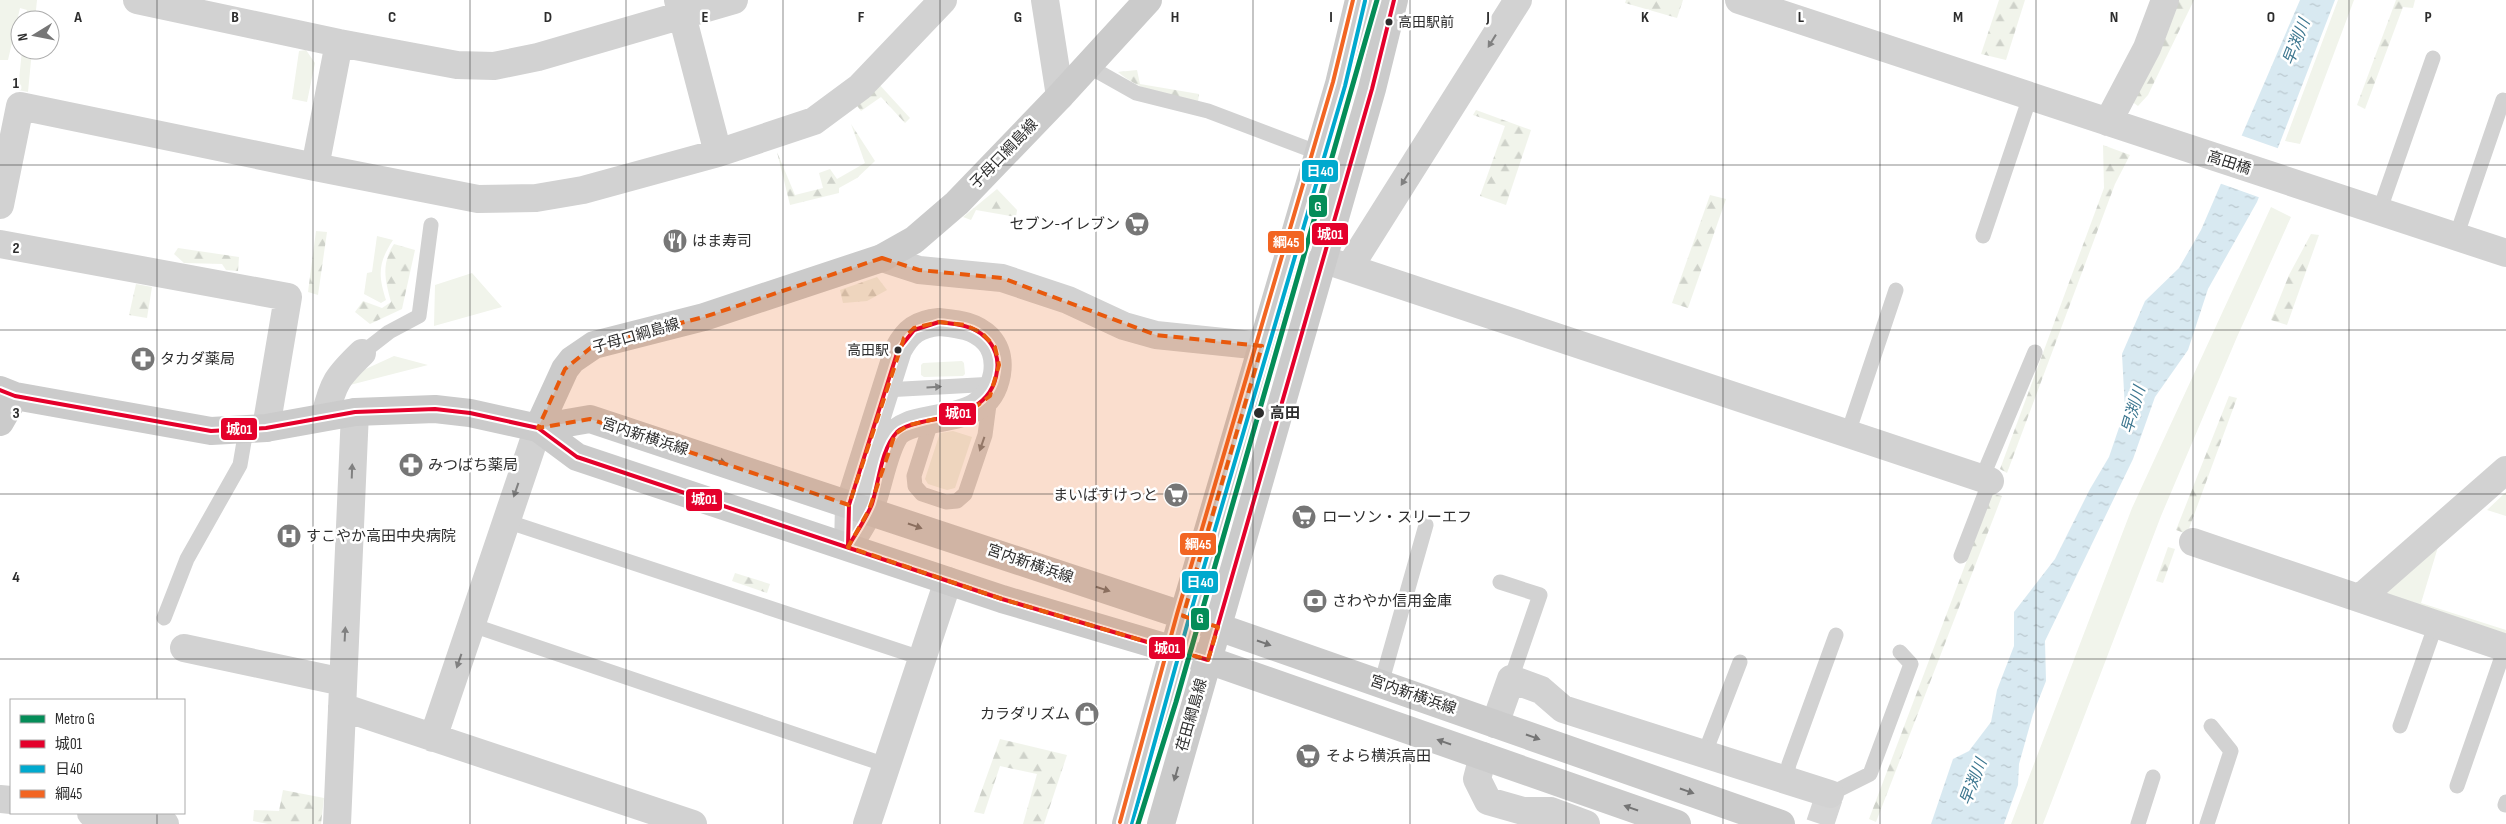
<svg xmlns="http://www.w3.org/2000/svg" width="2506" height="824" font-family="'Sofia Sans Condensed','Noto Sans JP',sans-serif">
<defs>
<pattern id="forest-firs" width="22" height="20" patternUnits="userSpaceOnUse" patternTransform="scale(1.25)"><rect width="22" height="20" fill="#f1f4eb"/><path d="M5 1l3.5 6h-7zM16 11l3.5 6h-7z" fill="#cfd2ca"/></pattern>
<pattern id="water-ripples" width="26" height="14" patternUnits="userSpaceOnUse" patternTransform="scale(1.25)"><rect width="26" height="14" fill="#d8e9f1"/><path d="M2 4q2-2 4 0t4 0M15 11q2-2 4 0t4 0" fill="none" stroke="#bac8cf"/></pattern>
</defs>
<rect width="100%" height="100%" fill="#fff"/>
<path fill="#f1f4eb" d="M0 0H37L35 20H26L27 10 20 8 8 60H0Z
M2338 0H2354L2300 144 2285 141Z
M22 50H32L28 92 18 90Z
M306 50 315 63 307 102 292 99 299 51Z
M2271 207 2291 217 2237 337 2161 516 2043 824H2011L2132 508Z
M377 236 393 240C378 263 378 275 386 300L381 303 364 294 367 273 372 272Z
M472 273 502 307 434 326 435 285Z
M394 356 428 365 346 386V378Z
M962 361 964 363 965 374 963 376 924 377 921 375V365L923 363Z
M953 431 972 437 955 488 947 490 928 484 925 479 940 433Z
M2506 492V516L2487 510Z
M2438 547 2421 603 2506 630V638L2380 596Z"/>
<path fill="url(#forest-firs)" d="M1626 0H1683L1677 18 1625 3Z
M1999 0H2025L2006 60 1981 54Z
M2175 0H2194L2148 95 2138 106 2131 101Z
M2396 0H2415L2413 8 2403 7 2365 109 2357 105Z
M1137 70 1140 84 1199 94 1198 102C1169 95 1141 92 1118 72Z
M877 82 910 118 905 123 881 97 861 111 855 103Z
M1476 110 1531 130 1506 205 1480 196 1505 126 1473 115Z
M851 124 875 161 857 178 839 188V193L790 205 777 152 795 195 823 188 819 173 830 169 837 179 865 163Z
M2103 145 2130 155 2115 184 2007 473 2000 469 2104 188Z
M997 189 1017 210 1016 217 976 210 971 220 963 217Z
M1710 195 1726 199 1688 308 1672 303Z
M316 231 327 232 318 295 308 292Z
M2311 234 2319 235 2287 325 2271 320 2289 275Z
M394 244 415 250 402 309 370 324 355 312 363 301 382 308 391 302C385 280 381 264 394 244Z
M178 248 239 257 238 271 226 270 222 264 184 263 174 254Z
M877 277 887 290 867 301 843 303 840 290Z
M136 284 152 287 147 318 129 315Z
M2229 396 2237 398 2187 534 2176 530Z
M1992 494 2002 496 1876 822 1869 819Z
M2168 547 2175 549 2163 583 2156 581Z
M735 573 770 584 767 593 732 581Z
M1000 739 1067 755 1044 824H1023L1037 774 1000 766 984 814 974 812Z
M283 790 324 798 321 824H268L253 821 254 810 279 811Z"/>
<path fill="url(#water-ripples)" d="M2300 0H2335L2257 202 2208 289 2188 350 2155 397 2133 459 2045 641 2046 681 2033 714 2019 764 2018 785 2004 824H1931L1953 759 1969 751 1991 722 1997 690 2014 646V612L2055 559 2090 489 2109 457 2125 410 2122 354 2145 301 2179 268 2201 230Z"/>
<path fill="#fff" d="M2240 135 2280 149 2261 198 2219 183Z"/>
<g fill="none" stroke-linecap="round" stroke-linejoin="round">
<path stroke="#d5d5d5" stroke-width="28" stroke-dasharray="28 14" stroke-linecap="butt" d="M1820 824 1830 794"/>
<path stroke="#d2d2d2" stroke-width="15" d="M1088 66 1136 93 1208 111 1319 153
M2379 212 2433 58
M1983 236 2030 97
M2456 237 2503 100
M362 353 389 332 419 316 431 225
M885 390 995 384
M932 419 914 476 915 486 922 494 946 502 957 501 965 494 985 435 990 397
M1848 433 1896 290
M1982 478 2035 352
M506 521 921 658
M1961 556 1990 481
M1500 582 1540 595 1511 679
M164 618 187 559 240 465 246 430
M472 625 886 765
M1381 684 1426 525
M2400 726 2436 624
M1704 755 1740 662
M1785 781 1789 764 1836 635
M2457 786 2505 648
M1830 794 1870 774 1911 664 1900 652
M2505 805 2506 802
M2138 824 2153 777
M2207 824 2231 751 2211 726"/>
<path stroke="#d2d2d2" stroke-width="28" d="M137 0 339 43 457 65 494 66 538 57 734 0
M678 0 718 153
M1045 0 1060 96
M1739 0 2506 253
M2108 122 2147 48 2165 0
M315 167 339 43
M0 205 20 106 315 167 478 199 536 198 583 190 718 153 814 121 860 87 943 0
M0 244 288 297 266 428
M882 258 919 270 1002 278 1068 300 1124 326 1156 335 1262 346
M1322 259 1990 481
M1349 268 1518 0
M939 322C957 324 974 325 988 339 997 349 999 361 997 374 990 415 955 414 921 422 912 424 904 426 897 432 884 447 878 491 869 511 863 523 855 535 848 547L849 505 898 350C908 331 918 324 939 322Z
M325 416C333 383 337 377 362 353
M2193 542 2506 648
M2360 598 2506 470
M184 648 343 682
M342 707 693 824
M1495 724 1511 679 1541 690 1563 709 1830 794
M433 738 538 428
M1483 756 1477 779 1488 801 1523 811H1551L1586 824
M0 799 11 800
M91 813 165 824
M337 824 355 412
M867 824 948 581"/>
<path stroke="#cbcbcb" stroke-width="28" d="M0 390 15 396 211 431 266 428 355 412 435 409 470 413 538 428 577 457 1002 599 1208 660 1677 824
M0 422 15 396
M538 428 590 419 1218 627 1781 824
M538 428 565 369 572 360 594 345 704 317 882 258 914 240 957 203 1060 96 1148 0
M1126 824 1183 616 1339 84 1359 0
M1161 824 1372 89 1394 0"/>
<defs>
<path id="bus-1" d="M939 322C955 324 973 325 985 337 995 346 999 359 997 371 992 411 954 415 922 422 914 424 903 426 897 432 881 449 879 482 872 504 866 519 856 533 848 547L849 505 898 350 914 330Z
M0 390 15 396 211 431 266 428 355 412 435 409 470 413 538 428 577 457 1002 599 1208 660 1372 89 1394 0"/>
<path id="bus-2" d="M1132 824 1189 618 1345 86 1365 1"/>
<path id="bus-3" d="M1120 822 1177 614 1333 82 1353 0"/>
</defs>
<use href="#bus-1" stroke="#fff" stroke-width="8"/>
<use href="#bus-2" stroke="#fff" stroke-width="8"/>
<use href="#bus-3" stroke="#fff" stroke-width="8"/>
<use href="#bus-1" stroke="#e4002b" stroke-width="4"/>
<use href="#bus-2" stroke="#00a9ce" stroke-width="4"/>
<use href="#bus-3" stroke="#f26522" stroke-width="4"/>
<defs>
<path id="metro-1" d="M1138 824 1176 702 1377 0"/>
</defs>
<use href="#metro-1" stroke="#fff" stroke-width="9"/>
<use href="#metro-1" stroke="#048d58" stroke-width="5"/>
</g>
<defs><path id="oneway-solid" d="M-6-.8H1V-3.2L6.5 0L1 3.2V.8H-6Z" transform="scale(1.25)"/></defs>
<g fill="#808080">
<use href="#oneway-solid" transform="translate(1492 41) rotate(122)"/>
<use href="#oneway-solid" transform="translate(1405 179) rotate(122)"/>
<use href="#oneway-solid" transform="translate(934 387) rotate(-3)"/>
<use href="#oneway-solid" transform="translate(982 444) rotate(109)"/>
<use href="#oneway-solid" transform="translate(352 471) rotate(-88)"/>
<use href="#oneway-solid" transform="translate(516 490) rotate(109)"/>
<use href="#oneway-solid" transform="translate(345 634) rotate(-87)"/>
<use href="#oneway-solid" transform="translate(459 661) rotate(109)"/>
</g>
<g fill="#747474">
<use href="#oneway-solid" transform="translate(719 461) rotate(18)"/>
<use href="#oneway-solid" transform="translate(915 526) rotate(19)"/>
<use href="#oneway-solid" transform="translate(1103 589) rotate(18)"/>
<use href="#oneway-solid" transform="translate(1264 643) rotate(19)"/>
<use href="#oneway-solid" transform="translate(1533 737) rotate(19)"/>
<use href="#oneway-solid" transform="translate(1444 742) rotate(-161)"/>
<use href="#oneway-solid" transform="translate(1176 774) rotate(106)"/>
<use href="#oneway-solid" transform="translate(1687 791) rotate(19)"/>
<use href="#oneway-solid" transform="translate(1631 808) rotate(-161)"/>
</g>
<path fill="#e8590c" fill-opacity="0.2" stroke="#e8590c" stroke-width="4" stroke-dasharray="10 6" stroke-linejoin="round" d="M882 258 919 270 1002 278 1156 335 1262 346 1183 616 1218 627 1208 660 1002 599 848 547 869 510 895 434 909 425 970 411 990 396 999 365 995 347 982 333 965 325 939 322 914 328 904 338 849 505 590 419 538 428 565 369 594 345 704 317Z"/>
<path fill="none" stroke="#2d2d2d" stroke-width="1" stroke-opacity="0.55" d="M157 0V700M313 0V824M470 0V824M626 0V824M783 0V824M940 0V824M1096 0V824M1253 0V824M1410 0V824M1566 0V824M1723 0V824M1880 0V824M2036 0V824M2193 0V824M2349 0V824M0 165H2506M0 330H2506M0 494H2506M0 659H2506M157 813V824"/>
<defs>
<symbol id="supermarket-disc" viewBox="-11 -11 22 22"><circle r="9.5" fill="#767676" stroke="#fff"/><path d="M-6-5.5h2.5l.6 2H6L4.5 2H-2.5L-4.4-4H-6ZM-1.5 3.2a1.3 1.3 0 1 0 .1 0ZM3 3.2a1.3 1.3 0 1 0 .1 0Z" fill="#fff"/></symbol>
<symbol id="restaurant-disc" viewBox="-11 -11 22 22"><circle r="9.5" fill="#767676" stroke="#fff"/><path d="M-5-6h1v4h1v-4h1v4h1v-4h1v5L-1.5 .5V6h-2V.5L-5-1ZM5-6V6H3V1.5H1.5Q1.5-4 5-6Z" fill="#fff"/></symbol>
<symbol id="pharmacy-disc" viewBox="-11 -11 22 22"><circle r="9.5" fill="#767676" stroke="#fff"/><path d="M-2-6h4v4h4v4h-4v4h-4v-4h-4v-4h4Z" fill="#fff"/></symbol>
<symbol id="hospital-disc" viewBox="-11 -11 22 22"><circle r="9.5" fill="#767676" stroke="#fff"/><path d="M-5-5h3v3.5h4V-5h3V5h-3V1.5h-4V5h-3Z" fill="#fff"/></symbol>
<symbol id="bank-disc" viewBox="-11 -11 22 22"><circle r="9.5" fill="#767676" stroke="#fff"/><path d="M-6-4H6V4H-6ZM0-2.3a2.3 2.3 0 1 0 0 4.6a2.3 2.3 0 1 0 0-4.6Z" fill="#fff"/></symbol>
<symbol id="shop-disc" viewBox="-11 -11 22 22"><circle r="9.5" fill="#767676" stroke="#fff"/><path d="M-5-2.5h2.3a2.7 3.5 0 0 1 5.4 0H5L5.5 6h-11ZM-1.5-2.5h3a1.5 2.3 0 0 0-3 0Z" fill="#fff"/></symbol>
</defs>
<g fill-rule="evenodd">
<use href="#supermarket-disc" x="1123" y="210" width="28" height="28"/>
<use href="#restaurant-disc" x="661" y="227" width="28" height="28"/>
<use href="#pharmacy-disc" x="129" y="345" width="28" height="28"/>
<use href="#pharmacy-disc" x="397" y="451" width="28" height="28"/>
<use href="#supermarket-disc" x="1162" y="481" width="28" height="28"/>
<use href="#supermarket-disc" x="1290" y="503" width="28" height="28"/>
<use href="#hospital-disc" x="275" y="522" width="28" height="28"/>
<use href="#bank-disc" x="1301" y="587" width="28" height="28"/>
<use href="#shop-disc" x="1073" y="700" width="28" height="28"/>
<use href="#supermarket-disc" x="1294" y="742" width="28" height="28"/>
</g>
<g fill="#2d2d2d" stroke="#fff" stroke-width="2">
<circle cx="1389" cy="22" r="4.5"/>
<circle cx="898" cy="350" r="4.5"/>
<circle cx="1259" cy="413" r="6"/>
</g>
<g text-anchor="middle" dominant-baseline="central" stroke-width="5" stroke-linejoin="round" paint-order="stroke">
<g font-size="14" fill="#2d2d2d" stroke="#fff" text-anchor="start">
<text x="1398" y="22">高田駅前</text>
<text x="889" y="350" text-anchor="end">高田駅</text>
</g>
<g font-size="15" fill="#2d2d2d" stroke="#fff">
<text transform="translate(1004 154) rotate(-46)">子母口綱島線</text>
<text transform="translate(2229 163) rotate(18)">高田橋</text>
<text transform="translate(636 336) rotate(-16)">子母口綱島線</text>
<text transform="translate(645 437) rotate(18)">宮内新横浜線</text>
<text transform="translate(1030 564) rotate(19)">宮内新横浜線</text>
<text transform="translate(1413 695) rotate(19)">宮内新横浜線</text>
<text transform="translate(1192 715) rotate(-74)">荏田綱島線</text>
</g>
<g font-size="15" fill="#2d2d2d" stroke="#fff" text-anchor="start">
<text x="1120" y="224" text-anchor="end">セブン-イレブン</text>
<text x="692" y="241">はま寿司</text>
<text x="160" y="359">タカダ薬局</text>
<text x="428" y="465">みつばち薬局</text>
<text x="1158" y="495" text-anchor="end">まいばすけっと</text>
<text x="1322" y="517">ローソン・スリーエフ</text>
<text x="306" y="536">すこやか高田中央病院</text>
<text x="1332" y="601">さわやか信用金庫</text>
<text x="1070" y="714" text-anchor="end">カラダリズム</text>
<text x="1326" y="756">そよら横浜高田</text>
</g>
<g font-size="15" font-weight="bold" fill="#2d2d2d" stroke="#fff" text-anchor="start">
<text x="1270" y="413">高田</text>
</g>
<g font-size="16" font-style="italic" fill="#3c768f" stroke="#fff">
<text transform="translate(2297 42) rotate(-69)">早渕川</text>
<text transform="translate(2134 410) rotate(-74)">早渕川</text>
<text transform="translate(1974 782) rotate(-69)">早渕川</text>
</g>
</g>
<g font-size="16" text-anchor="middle" font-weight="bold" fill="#2d2d2d" stroke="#fff" stroke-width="5" stroke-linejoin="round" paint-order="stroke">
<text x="78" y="22">A</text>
<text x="235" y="22">B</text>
<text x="392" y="22">C</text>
<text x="548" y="22">D</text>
<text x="705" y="22">E</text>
<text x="861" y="22">F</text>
<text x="1018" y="22">G</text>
<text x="1175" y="22">H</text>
<text x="1331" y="22">I</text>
<text x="1488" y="22">J</text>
<text x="1645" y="22">K</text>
<text x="1801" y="22">L</text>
<text x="1958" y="22">M</text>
<text x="2114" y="22">N</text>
<text x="2271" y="22">O</text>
<text x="2428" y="22">P</text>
<text x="16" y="88">1</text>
<text x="16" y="253">2</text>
<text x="16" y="418">3</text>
<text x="16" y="582">4</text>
</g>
<g stroke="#fff" stroke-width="2">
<rect x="1301" y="159" width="38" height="24" rx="5" fill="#00a9ce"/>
<rect x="1308" y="194" width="20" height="24" rx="5" fill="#048d58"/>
<rect x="1311" y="222" width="38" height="24" rx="5" fill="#e4002b"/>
<rect x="1267" y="230" width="38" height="24" rx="5" fill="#f26522"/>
<rect x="938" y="402" width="39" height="24" rx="5" fill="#e4002b"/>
<rect x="220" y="417" width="38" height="24" rx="5" fill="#e4002b"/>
<rect x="685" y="488" width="38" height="24" rx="5" fill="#e4002b"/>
<rect x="1179" y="532" width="38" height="24" rx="5" fill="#f26522"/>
<rect x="1181" y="570" width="38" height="24" rx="5" fill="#00a9ce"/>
<rect x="1190" y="607" width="20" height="24" rx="5" fill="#048d58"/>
<rect x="1148" y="636" width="38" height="24" rx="5" fill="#e4002b"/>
</g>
<g font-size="14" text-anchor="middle" font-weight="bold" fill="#fff">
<text x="1320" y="176">日40</text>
<text x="1318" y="211">G</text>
<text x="1330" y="239">城01</text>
<text x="1286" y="247">綱45</text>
<text x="958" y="418">城01</text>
<text x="239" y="434">城01</text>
<text x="704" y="504">城01</text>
<text x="1198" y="549">綱45</text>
<text x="1200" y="587">日40</text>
<text x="1200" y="623">G</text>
<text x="1167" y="653">城01</text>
</g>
<rect x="10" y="699" width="175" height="115" fill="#ffffff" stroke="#ababab"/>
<rect x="20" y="715" width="25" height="8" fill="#048d58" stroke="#ababab"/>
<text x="55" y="724" font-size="15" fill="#2d2d2d">Metro G</text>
<rect x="20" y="740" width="25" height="8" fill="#e4002b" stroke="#ababab"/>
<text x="55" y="749" font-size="15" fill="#2d2d2d">城01</text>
<rect x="20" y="765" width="25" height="8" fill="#00a9ce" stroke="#ababab"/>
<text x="55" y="774" font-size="15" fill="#2d2d2d">日40</text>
<rect x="20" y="790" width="25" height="8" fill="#f26522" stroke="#ababab"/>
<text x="55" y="799" font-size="15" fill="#2d2d2d">綱45</text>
<g transform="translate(35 35) rotate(260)"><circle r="24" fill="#ffffff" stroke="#ababab"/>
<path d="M0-4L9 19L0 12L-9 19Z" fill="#767676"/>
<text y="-8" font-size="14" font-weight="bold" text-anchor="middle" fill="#2d2d2d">N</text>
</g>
</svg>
